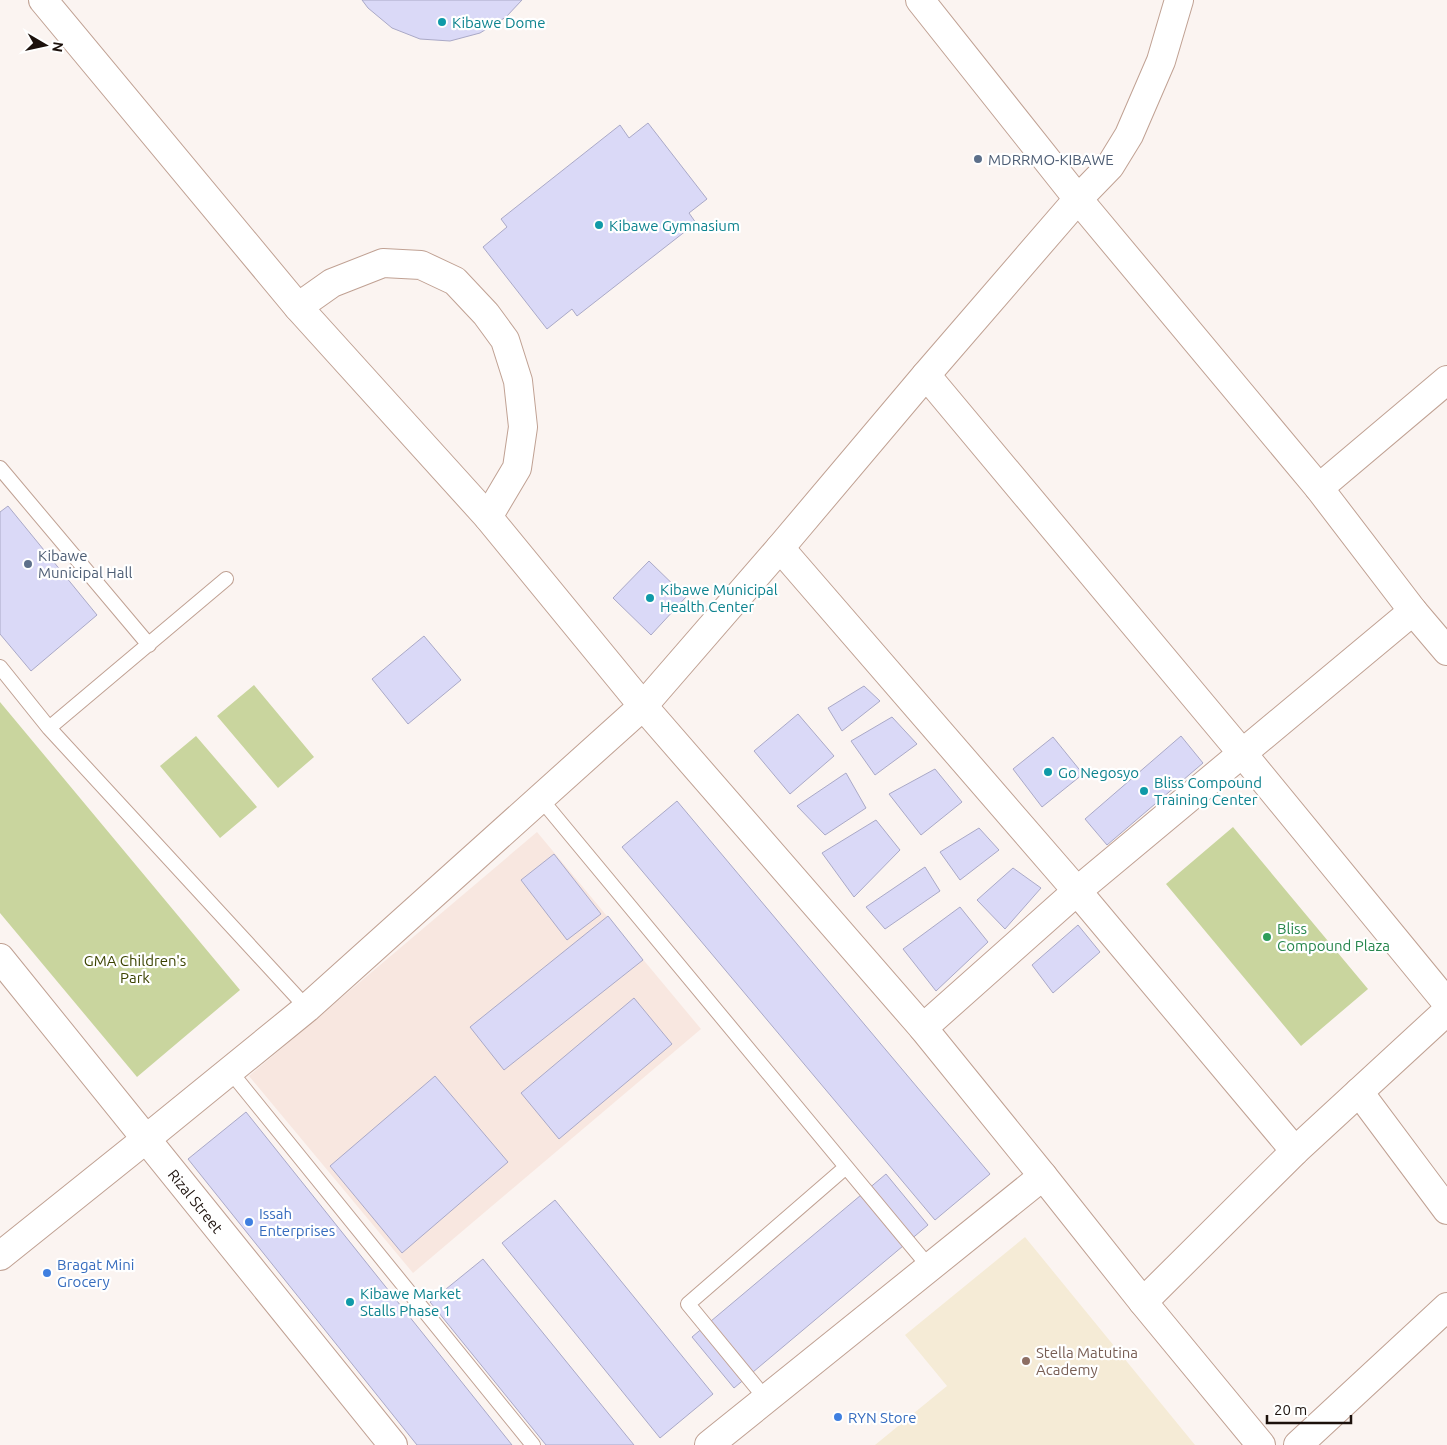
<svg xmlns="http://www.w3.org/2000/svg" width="1447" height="1445" font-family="Ubuntu,sans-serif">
<rect width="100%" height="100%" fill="#fbf4f1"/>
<path fill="#f8e7e0" d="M537 832 701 1029 413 1273 249 1076Z"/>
<path fill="#f5ebd6" d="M1025 1237 1195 1445H875L947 1386 905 1335Z"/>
<path fill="#c9d59e" d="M254 685 314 757 278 788 217 716Z
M0 702 240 990 137 1077 0 913Z
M196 736 257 807 220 838 160 766Z
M1233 827 1368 989 1301 1046 1166 884Z"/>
<path fill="#dad9f7" stroke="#aaa9c7" d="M362 0H522L506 17 480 33 450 41 420 39 392 28 368 8Z
M648 123 707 199 689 213 696 223 577 316 572 309 547 329 483 247 507 227 501 219 620 125 629 138Z
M8 506 97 615 31 671 0 634V512Z
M649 561 686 597 651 635 613 598Z
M424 636 461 680 408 724 372 679Z
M864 686 880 701 842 731 828 708Z
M798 714 834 756 790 794 754 751Z
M892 717 917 744 875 775 851 741Z
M1181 736 1203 763 1107 845 1085 819Z
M1053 737 1083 774 1042 807 1013 769Z
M935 769 962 802 921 835 889 794Z
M846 773 866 808 825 835 797 806Z
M677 801 990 1174 935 1220 622 847Z
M876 820 900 850 854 897 822 853Z
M979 828 999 850 960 880 940 852Z
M554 854 601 914 567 940 521 880Z
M925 867 940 891 885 929 866 907Z
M1013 868 1041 888 1005 929 977 900Z
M960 907 988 942 936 991 903 949Z
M608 916 643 960 504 1070 470 1027Z
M1078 925 1100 952 1053 993 1032 965Z
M634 998 672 1044 559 1139 521 1093Z
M435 1076 508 1162 402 1253 330 1166Z
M246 1112 512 1445H417L188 1159Z
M886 1174 928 1225 734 1388 692 1337Z
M555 1200 713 1394 660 1438 502 1243Z
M483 1259 634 1445H546L430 1302Z"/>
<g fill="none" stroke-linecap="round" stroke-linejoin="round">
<defs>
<path id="service" d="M0 468 149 645
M0 667 49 728 307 1008
M49 728 226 579
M540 798 930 1268
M230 1071 533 1445
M766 1399 688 1304 846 1167"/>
<g id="minor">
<path d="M43 0 298 307 332 283 383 263 421 265 455 281 486 314 505 340 518 381 523 427 517 468 488 517 643 706 923 1028 1043 1176 1143 1302 1261 1445"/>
<path d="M920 0 1078 199 1319 488 1413 611 1447 651"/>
<path d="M298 307 488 517"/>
<path d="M926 375 1242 753 1447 1003"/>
<path d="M1319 488 1447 380"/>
<path d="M780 548 1077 891 1413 611"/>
<path id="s1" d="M0 958 393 1445"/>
<path d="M923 1028 1077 891 1295 1151"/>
<path d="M1359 1092 1447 1210"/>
<path d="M0 1256 146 1139 307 1008 643 706 780 548 926 375 1078 199 1110 166 1129 135 1161 61 1179 0"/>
<path d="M1143 1302 1295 1151 1447 1011"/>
<path d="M709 1445 1043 1176"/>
<path d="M1298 1445 1447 1307"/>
</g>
</defs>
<use href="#service" stroke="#c0a193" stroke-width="16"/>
<use href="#minor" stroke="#c0a193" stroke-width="30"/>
<use href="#service" stroke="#fff" stroke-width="14"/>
<use href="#minor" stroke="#fff" stroke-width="28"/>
</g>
<g fill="#0f9aa8" stroke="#fff" stroke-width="2">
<circle cx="442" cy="22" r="5"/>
<circle cx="599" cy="225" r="5"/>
<circle cx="650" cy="598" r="5"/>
<circle cx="1048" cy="772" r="5"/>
<circle cx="1144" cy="791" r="5"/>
<circle cx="350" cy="1302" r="5"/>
</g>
<g fill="#5c6f8a" stroke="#fff" stroke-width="2">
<circle cx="978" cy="159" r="5"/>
<circle cx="28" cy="564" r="5"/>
</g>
<circle fill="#2e9e5b" stroke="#fff" stroke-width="2" cx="1267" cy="937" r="5"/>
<g fill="#3f7fe0" stroke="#fff" stroke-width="2">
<circle cx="249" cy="1222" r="5"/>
<circle cx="47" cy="1273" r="5"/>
<circle cx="838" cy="1417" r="5"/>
</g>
<circle fill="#8d6e63" stroke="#fff" stroke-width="2" cx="1026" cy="1361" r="5"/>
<g text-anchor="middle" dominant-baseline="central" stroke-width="4.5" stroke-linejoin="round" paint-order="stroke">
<g font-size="15" fill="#0d838f" stroke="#fff" text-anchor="start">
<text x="452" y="22">Kibawe Dome</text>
<text x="609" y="225">Kibawe Gymnasium</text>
<text x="660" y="589">Kibawe Municipal<tspan x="660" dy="17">Health Center</tspan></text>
<text x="1058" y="772">Go Negosyo</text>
<text x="1154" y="782">Bliss Compound<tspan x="1154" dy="17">Training Center</tspan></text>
<text x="360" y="1293">Kibawe Market<tspan x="360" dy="17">Stalls Phase 1</tspan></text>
</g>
<g font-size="15" fill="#4e5e75" stroke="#fff" text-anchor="start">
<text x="988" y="159">MDRRMO-KIBAWE</text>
<text x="38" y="555">Kibawe<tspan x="38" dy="17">Municipal Hall</tspan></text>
</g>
<g font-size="15" fill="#27864d" stroke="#fff" text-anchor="start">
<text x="1277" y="928">Bliss<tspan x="1277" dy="17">Compound Plaza</tspan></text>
</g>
<g font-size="15" fill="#3b4301" stroke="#fff">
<text x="135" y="960">GMA Children's<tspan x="135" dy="17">Park</tspan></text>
</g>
<g font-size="15" fill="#1c110c" stroke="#fff">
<text stroke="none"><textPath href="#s1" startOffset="312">Rizal Street</textPath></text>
</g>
<g font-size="15" fill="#366cbe" stroke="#fff" text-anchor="start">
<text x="259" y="1213">Issah<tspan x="259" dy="17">Enterprises</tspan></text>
<text x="57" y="1264">Bragat Mini<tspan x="57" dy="17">Grocery</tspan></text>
<text x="848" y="1417">RYN Store</text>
</g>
<g font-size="15" fill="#785e54" stroke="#fff" text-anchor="start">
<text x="1036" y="1352">Stella Matutina<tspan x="1036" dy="17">Academy</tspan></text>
</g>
</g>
<g transform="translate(45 45) rotate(99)" stroke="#ffffff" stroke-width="4" paint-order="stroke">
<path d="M0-4L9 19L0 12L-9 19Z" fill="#1c110c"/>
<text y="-8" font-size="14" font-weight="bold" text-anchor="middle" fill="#1c110c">N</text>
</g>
<path d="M1267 1415v8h84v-8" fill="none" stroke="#1c110c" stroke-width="2.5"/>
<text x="1274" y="1415" font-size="15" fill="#1c110c" stroke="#ffffff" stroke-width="4" paint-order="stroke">20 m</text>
</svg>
